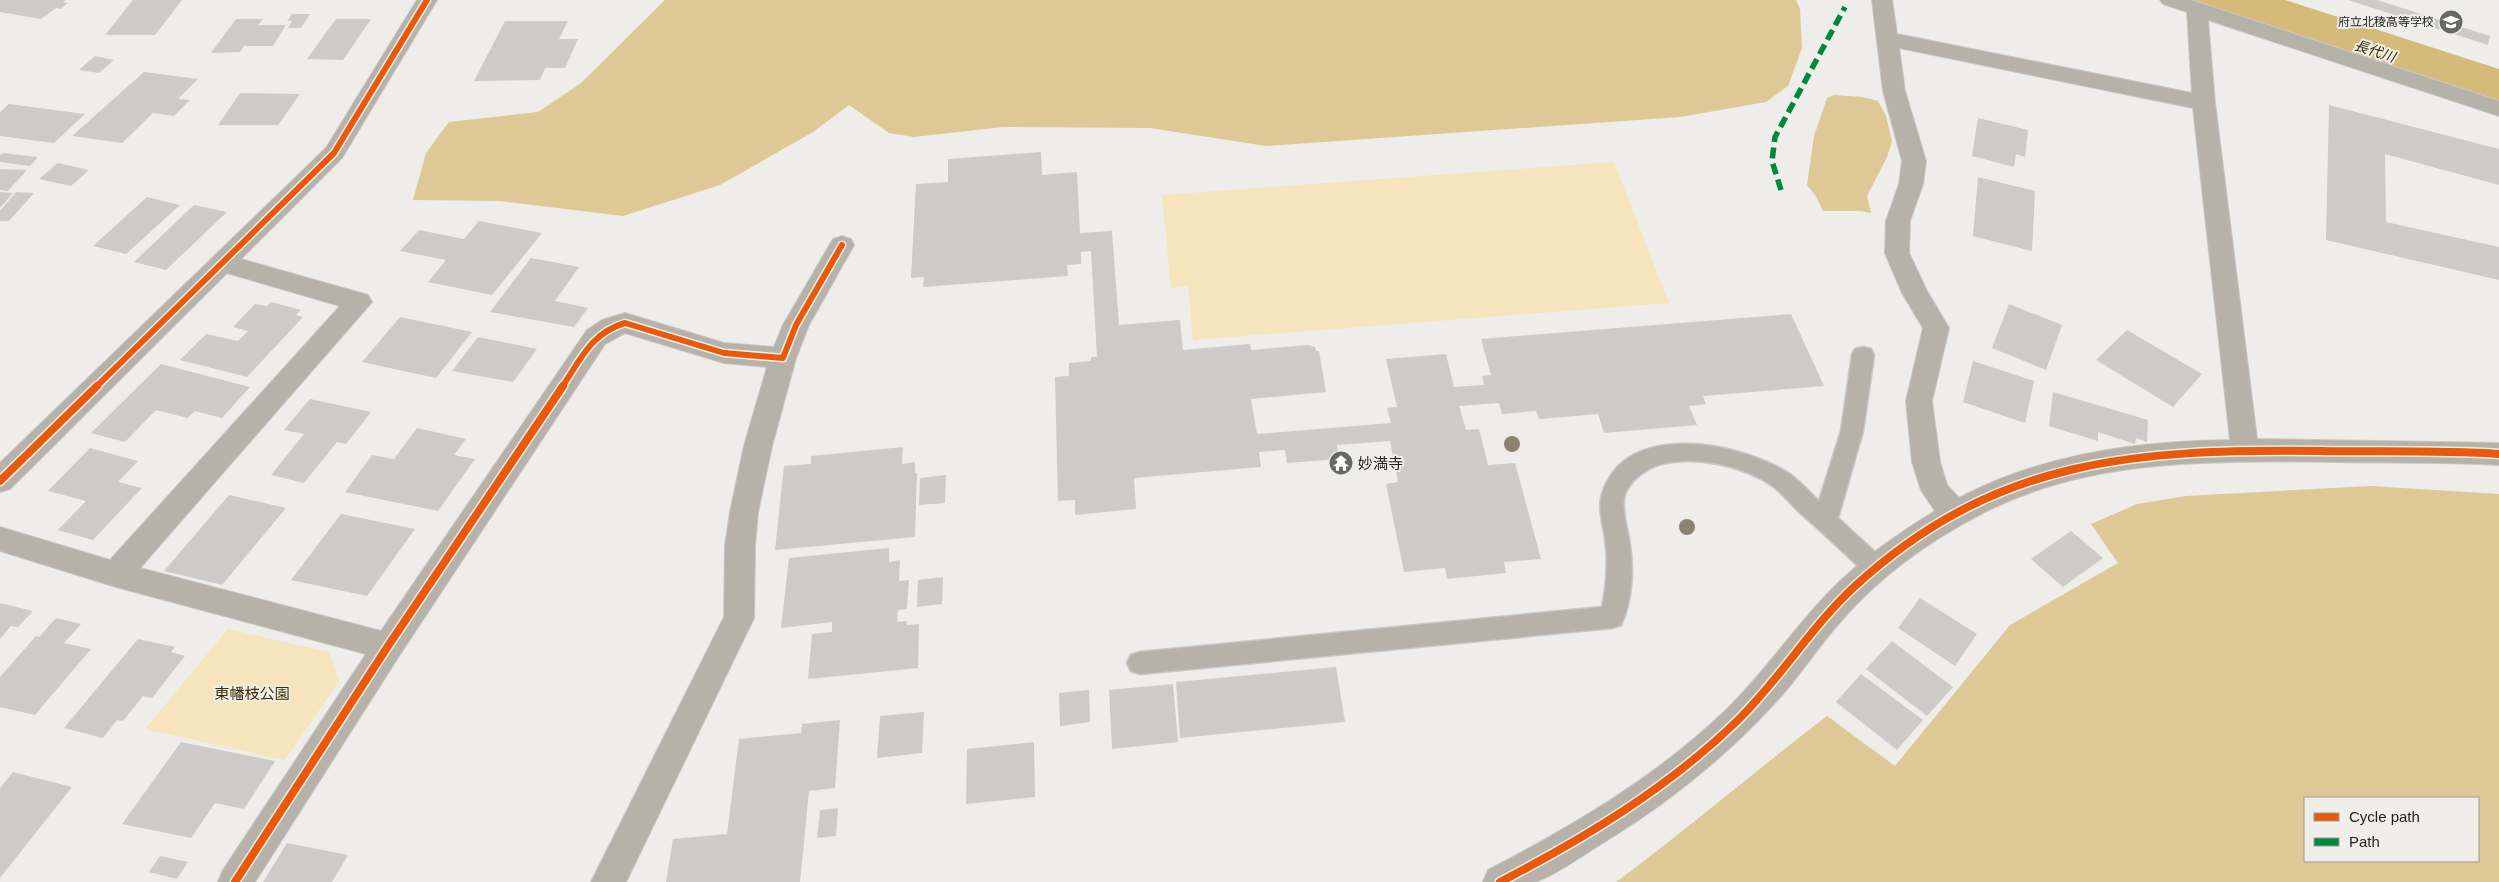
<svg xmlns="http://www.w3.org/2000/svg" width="2499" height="882" font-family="Helvetica,'Noto Sans JP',sans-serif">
<rect width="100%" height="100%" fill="#eeedea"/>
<path fill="#f5e4bc" d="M1614 162 1669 303 1193 340 1188 286 1171 288 1162 195Z
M228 629 329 652 339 681 285 760 145 729Z"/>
<path fill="#dec895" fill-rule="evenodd" d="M665 0H1796L1800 9 1802 48 1788 86 1766 102 1680 117 1266 146 1150 128 1003 127 914 137 889 133 849 105 813 132 720 185 623 216 500 201 413 200 426 153 449 122 538 112 581 83Z
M1834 95 1863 97 1878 101 1886 116 1892 141 1887 157 1867 196 1871 213 1861 211H1823L1816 196 1807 185 1814 136 1827 98Z
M2370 486 2499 494V882H1616C1688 829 1756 770 1827 716L1895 766 2010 625 2118 563 2091 524 2137 504 2186 496ZM2305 798H2478V861H2305Z"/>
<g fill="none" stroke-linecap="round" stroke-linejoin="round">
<path fill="#d5bb7a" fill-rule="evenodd" d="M2191 0H2285L2499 69V113L2200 13Z"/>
</g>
<path fill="#cccbc9" d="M0 0H66L63 2 68 3 61 9 56 8 41 19 0 12Z
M133 0H182L155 35H105Z
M2348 0H2377L2490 36 2488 45Z
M292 14H310L301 28H288L292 21H287Z
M236 19H263L258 25H286L273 46H244L240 52 211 53Z
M336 19H371L343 60 307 59Z
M505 21H568L559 39H578L565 68H545L540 80 474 81Z
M95 56 114 60 99 73 79 70Z
M144 72 198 79 178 99 190 100 174 116 153 113 122 143 72 136Z
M240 93 300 94 278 125H218Z
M9 104 85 114 54 143 0 136V112Z
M2329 105 2499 149V185L2385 154 2386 222 2499 247V280L2326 240Z
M1978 118 2028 130 2025 157 2016 154 2014 167 1972 156Z
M1041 152 1042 175 1077 172 1080 233 1112 231 1119 325 1180 320 1183 350 1250 344 1251 350 1308 345 1315 347 1316 351H1319L1326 392 1251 399 1257 434 1391 423 1387 408 1397 407 1386 359 1446 354 1454 387 1484 385 1482 376 1491 375 1481 339 1791 314 1824 386 1703 396 1706 404 1689 406 1697 425 1604 433 1598 414 1539 419 1536 411 1502 414 1499 403 1459 406 1466 430 1479 429 1488 465 1515 463 1541 559 1504 562 1506 573 1447 579 1445 568 1404 572 1386 484 1398 482 1390 441 1337 445 1339 459 1287 463 1285 450 1259 452 1261 467 1134 478 1136 509 1075 515V500L1058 501 1055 377 1069 376V363L1091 361V357H1097L1091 251 1081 252V264L1067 265 1068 276 923 287 924 277 911 278 916 184 948 182V159Z
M3 153 38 157 30 166 0 162V155Z
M58 163 89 170 71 186 39 179Z
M0 169 27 170 8 191 0 190Z
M1978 177 2035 191 2032 251 1973 236Z
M0 192 13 193 0 208Z
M16 192 34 193 9 221H0V211Z
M147 197 180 205 126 254 93 246Z
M194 205 227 212 166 270 134 262Z
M479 221 542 233 492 295 428 282 446 260 400 251 419 230 464 239Z
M531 258 579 267 555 301 588 308 574 327 490 312Z
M271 302 301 310 296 315 303 317 247 377 180 360 206 334 238 341 248 331 233 327 255 304 267 306Z
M2009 304 2062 325 2046 370 1992 348Z
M400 317 472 332 436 378 362 362Z
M2127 330 2202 374 2173 407 2096 360Z
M478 337 537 349 513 382 452 371Z
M1973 361 2034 381 2025 423 1963 402Z
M161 364 250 387 222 418 195 411 187 418 156 410 125 442 91 433Z
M2053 392 2148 420 2147 442 2136 438 2135 444 2098 432V441L2049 426Z
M310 399 371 412 346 444 337 442 304 483 271 475 304 434 284 430Z
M417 428 466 439 454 455 475 459 438 511 345 492 372 455 394 459Z
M903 447 902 464 915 462V473H917L915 537 775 550 784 466 811 464V456Z
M90 448 138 461 118 482 142 488 93 540 58 530 86 501 48 491Z
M946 475 945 503 919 505 920 478Z
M229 495 286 508 222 585 164 571Z
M341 514 415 529 367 596 291 580Z
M2071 531 2103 558 2063 587 2031 559Z
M889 548V562L900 560 899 581 909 580 907 609 898 610 897 622 906 621 907 625 919 624 918 668 808 679 812 634 832 632V622L781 628 789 558Z
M943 577 942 604 917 607 918 580Z
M1920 598 1977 634 1955 666 1898 628Z
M0 603 33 611 18 627 11 626 0 639Z
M56 618 81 624 64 643 91 649 35 715 0 707V677L36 636 39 637Z
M138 639 175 647 171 652 185 656 152 698 143 696 123 721 117 720 103 738 64 728Z
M1892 641 1953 687 1927 716 1866 669Z
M1336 667 1345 722 1180 738 1176 682Z
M1861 674 1923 720 1897 750 1836 702Z
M1173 684 1178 742 1112 749 1109 690Z
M1089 690 1090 722 1060 726 1059 693Z
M924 712 922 753 877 758 880 716Z
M840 720 835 788 809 791 800 882H666L673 839 727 834 739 739 801 733 802 724Z
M181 742 275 761 244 809 215 803 191 838 122 824Z
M1034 742 1035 797 966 804 967 749Z
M13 772 72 787 0 878V788Z
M838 808 836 836 817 838 820 810Z
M287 843 348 855 332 882H263Z
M160 856 188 862 177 879 149 872Z"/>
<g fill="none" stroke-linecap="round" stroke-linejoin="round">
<defs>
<path id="service" d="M1863 347 1871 349 1874 355 1863 431 1838 518 1885 561 1888 568 1885 575 1876 578 1867 575C1845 553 1822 532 1798 511 1790 503 1783 494 1774 487 1743 465 1694 455 1658 465 1644 470 1627 483 1624 498 1622 512 1627 526 1629 539 1634 566 1633 600 1621 625L1612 628 1140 674 1131 671 1127 663 1131 655 1140 652 1602 607C1606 587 1608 567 1606 547 1605 529 1597 512 1602 494 1625 420 1735 442 1785 471 1798 478 1808 491 1819 501L1841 431 1852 355 1855 349Z"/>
<path id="minor" d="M417 0H437L342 158 241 259 368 295 372 302 140 568 381 631 587 330 602 320 625 313 724 343 774 347 783 325 833 239 842 236 851 239 854 245 809 325 796 358 772 446 758 512 755 546 754 618 626 882H591L724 617 725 546 730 512 744 446 767 367 724 363 625 333 605 344 399 656 255 882H218L223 870 366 654 116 587 0 551V527L110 560 340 306 227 273 10 489 0 492V463L326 148Z
M1872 0H1892L1897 34 2192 93 2187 12 2163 4 2160 0H2191L2499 101V116L2208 20 2215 103 2257 439 2499 443V465C2445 462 2390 463 2336 462 2216 461 2090 457 1981 514 1931 540 1881 575 1843 619 1818 646 1799 678 1773 705 1724 758 1668 803 1606 841 1589 851 1553 877 1535 882 1522 882 1497 882 1483 882L1488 870C1573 826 1656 777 1726 710 1764 673 1793 629 1830 591 1861 559 1898 534 1935 511L1921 490 1912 462 1906 401 1923 328 1902 293 1885 253 1886 221 1899 184 1902 161 1883 91ZM1899 48 2193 108 2230 440C2137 441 2041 454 1959 498L1947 485 1940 462 1932 401 1949 328 1927 291 1909 253 1910 221 1923 184 1926 161 1905 91Z"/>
</defs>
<use href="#service" stroke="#c8c8c6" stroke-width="3"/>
<use href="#minor" stroke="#c8c8c6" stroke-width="2"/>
<use href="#service" fill="#b6b2a9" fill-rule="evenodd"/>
<use href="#minor" fill="#b6b2a9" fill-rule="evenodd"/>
<path stroke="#00873e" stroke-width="5.5" stroke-dasharray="11 5.5" stroke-linecap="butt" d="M1781 190 1772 161 1775 137 1845 7"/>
<defs>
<path id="cycleway-far1" d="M96 387 334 153 427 0
M562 387C581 359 591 333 625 323L724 353 783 358 796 325 842 245"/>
<path id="cycleway" d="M0 481 97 386
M235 882 388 646 563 386
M1500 882C1585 838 1668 788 1737 721 1780 679 1811 627 1854 587 1995 457 2139 449 2321 451 2380 452 2440 450 2499 454"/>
</defs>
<use href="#cycleway-far1" stroke="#efeee9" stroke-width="9"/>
<use href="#cycleway" stroke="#efeee9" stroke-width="11"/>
<use href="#cycleway-far1" stroke="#e8590c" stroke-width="6"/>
<use href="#cycleway" stroke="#e8590c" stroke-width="8"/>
</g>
<g fill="#8c836c">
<circle cx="1512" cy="444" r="8"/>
<circle cx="1687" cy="527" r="8"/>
</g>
<defs>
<symbol id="school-disc" viewBox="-11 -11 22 22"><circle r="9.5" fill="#676765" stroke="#efeee9"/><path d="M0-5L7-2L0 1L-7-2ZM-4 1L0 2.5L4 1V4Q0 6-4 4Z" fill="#fff"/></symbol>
<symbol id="temple-disc" viewBox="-11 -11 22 22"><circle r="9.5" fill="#676765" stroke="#efeee9"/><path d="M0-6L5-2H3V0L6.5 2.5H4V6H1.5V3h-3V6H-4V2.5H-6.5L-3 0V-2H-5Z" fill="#fff"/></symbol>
</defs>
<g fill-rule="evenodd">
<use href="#school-disc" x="2437" y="8" width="28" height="28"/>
<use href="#temple-disc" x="1327" y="449" width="28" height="28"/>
</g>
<g text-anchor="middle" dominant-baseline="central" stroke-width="4" stroke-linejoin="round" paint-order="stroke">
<g font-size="12" fill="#1f1f1d" stroke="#efeee9" text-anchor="end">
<text x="2434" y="22">府立北稜高等学校</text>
</g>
<g font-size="14" font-style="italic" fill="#3a2a02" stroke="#efeee9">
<text transform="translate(2375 51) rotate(18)">長代川</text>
</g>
<g font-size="15" fill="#1f1f1d" stroke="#efeee9" text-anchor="start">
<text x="1358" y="463">妙満寺</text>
</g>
<g font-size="15" fill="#3c2d04" stroke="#efeee9">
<text x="252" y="693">東幡枝公園</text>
</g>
</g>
<rect x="2304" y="797" width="175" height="65" fill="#efeee9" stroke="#9c9b97"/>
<rect x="2314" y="813" width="25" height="8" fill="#e8590c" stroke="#9c9b97"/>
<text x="2349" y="822" font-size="15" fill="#1f1f1d">Cycle path</text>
<rect x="2314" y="838" width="25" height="8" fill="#00873e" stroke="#9c9b97"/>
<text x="2349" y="847" font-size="15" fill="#1f1f1d">Path</text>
</svg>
